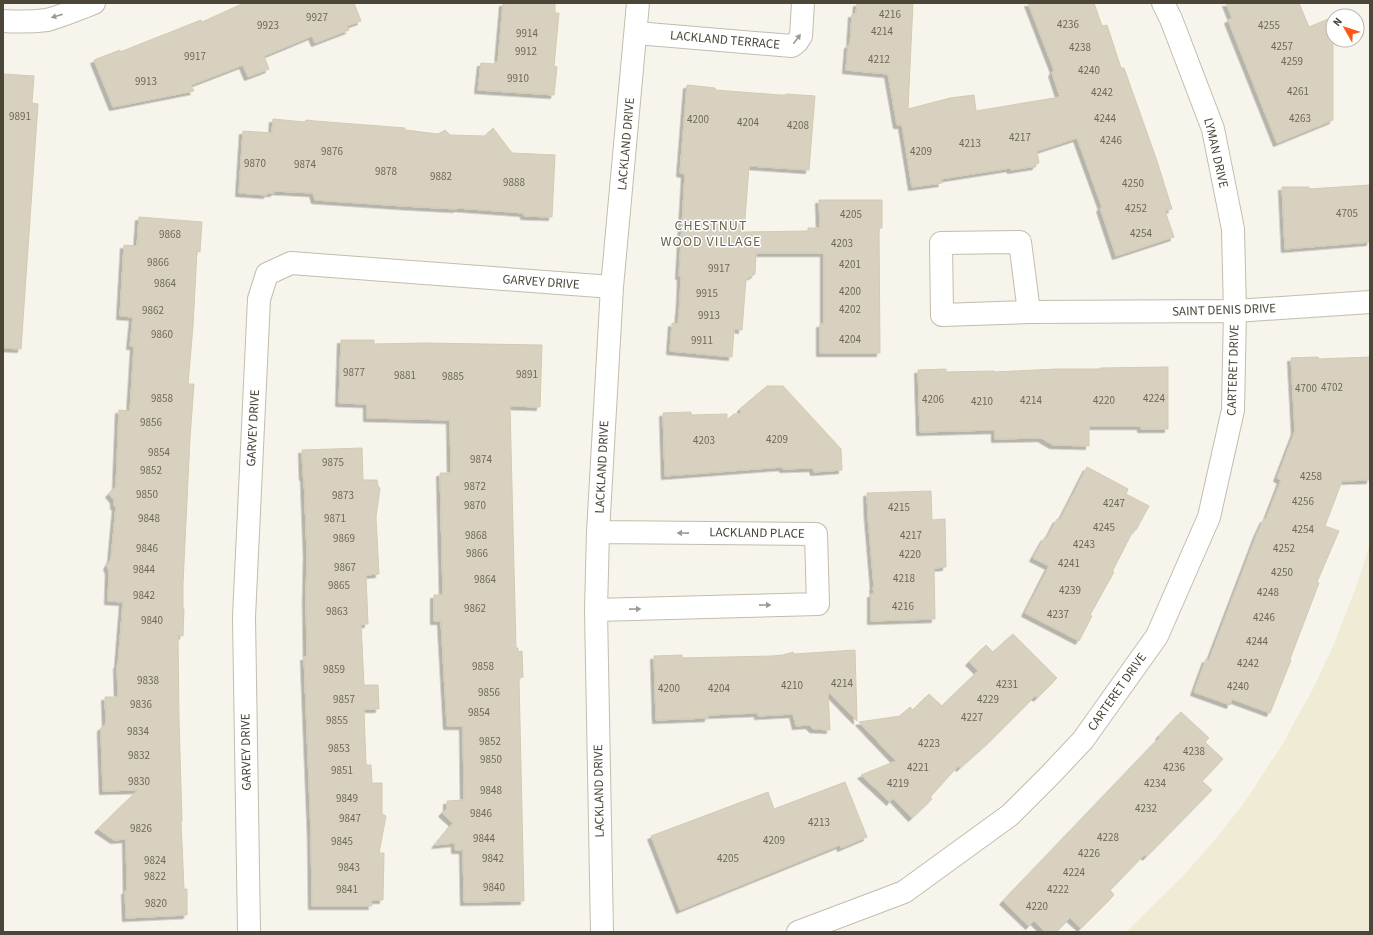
<svg xmlns="http://www.w3.org/2000/svg" width="1373" height="935" font-family="'Source Sans 3',sans-serif">
<defs>
<filter id="shadow"><feDropShadow dx="-3.5" dy="3.5" stdDeviation="0" flood-color="#0004"/></filter>
</defs>
<rect width="100%" height="100%" fill="#f6f4eb"/>
<path fill="#efebd4" d="M1370 543V932H1126L1183 876 1215 840 1246 800 1282 745 1314 687 1334 644 1358 582Z"/>
<path fill="#d8d1bf" stroke="#d3cab2" filter="url(#shadow)" d="M244 3H354L361 21 347 26 349 30 315 43 312 36 264 56 269 69 248 77 243 65 191 85 194 91 113 107 94 60 120 50V52L201 20 202 22Z
M503 3H555V13H559L554 66 557 67 554 95 478 90 481 63 495 64V62H498Z
M857 3H913L908 109 950 98 974 95 976 111 1060 97 1052 73 1054 70 1028 3H1094L1102 26 1107 25 1121 68H1124L1157 161 1172 209 1165 211 1174 237 1116 256 1100 208 1102 207 1077 138 1037 151 1039 163 1036 164V166L1011 170 1010 168 1004 169 941 179 942 183 912 187 902 125H897L888 74 846 70 848 45H850L852 14H856Z
M1226 3H1299L1309 27 1333 17V120L1277 143 1228 20 1232 18Z
M3 74 34 76 32 103 38 104 21 349 3 348Z
M687 85 715 88V90L780 95H786V94L815 96 809 170 749 166 744 232 808 231V228H820L819 200H882V228H879L880 353H820V324H824V253H756L755 274 746 279 742 330 734 329 732 357 670 351 672 323 678 324 680 301 681 276H679L685 174 680 173Z
M273 119 305 122 306 120 315 121 405 128V130L438 134 445 130 450 135 485 136 493 128 512 153 555 155 552 217 524 216V213L457 208V209L403 206 315 200 313 193 274 191V193H267V195L239 193 243 131 272 133Z
M1370 185V242L1285 249 1282 187H1309V189Z
M139 217 202 222 200 252 197 251 193 326 188 384H194L190 438 183 584V608L184 609 183 636 178 635 179 719 182 821H181L184 889H187V915L126 918 125 891H127L126 839 114 840 98 829 138 790 103 791 101 733V728L106 724 105 697H118L117 665H118L123 602 108 601 109 571 107 566 111 559 116 506H114V500L109 494 116 486 119 410 130 411 134 346H130L133 317 120 316 124 245 137 246Z
M341 340H374V344L424 343 542 345 540 407 510 406 516 648H518V652L522 651 523 677 519 678 524 901 464 902 463 850H455V843L435 845 453 823 442 813 447 808V801L464 800 463 726H447L441 621H434V595H443L440 473H451L450 420 367 418V404L339 403Z
M1318 357 1319 359 1370 357V480L1342 481 1325 526 1339 531 1317 582 1319 583 1290 659 1291 660 1270 713 1232 699 1230 705 1194 692 1206 659 1209 660 1257 534 1264 519H1266L1281 480 1277 478 1295 431 1291 358Z
M1168 367V429H1141V426H1089V446L1053 445 1041 438 995 439V430L920 432 918 370 946 369V372L994 371V372L1057 369H1100V368Z
M767 386H783L841 449 842 470 814 472 813 468 783 469V467L665 476 663 413 691 412V415L727 414V420L734 414H741V408Z
M362 448 363 480H377L378 486 380 488 376 517 379 574 366 575 368 624H361L364 685H378L379 709H364L366 765H371L372 783H382V814L386 816 379 853H384L383 900H371L372 906H312L311 832 304 657H307L306 598 307 554 304 477H303L302 450Z
M1087 467 1128 489 1126 494 1149 506 1136 530 1134 529 1112 572H1114L1090 615 1092 616 1079 641 1025 613 1049 566 1033 558 1045 537 1047 538 1057 519 1060 520Z
M931 491 932 520 945 519 946 567 934 568 935 619 871 621V594H874L873 587H874L868 517 867 493Z
M1013 634 1057 678 1037 698 1035 696 990 741 960 768 958 766 930 797 932 799 912 818 893 798 890 802 861 775 896 761 859 722 900 716 910 707 913 710 929 694 942 706 978 671 969 662 986 645 993 652Z
M855 650 857 721 828 691 830 730 813 729 809 725 796 726 793 714 758 716V713L708 715V718L656 720 654 656 682 655V658L772 656 783 655 793 652 794 654Z
M1181 712 1209 738 1205 742 1223 759 1202 781 1212 790 1146 857 1144 855 1110 890 1114 895 1081 928 1070 918 1056 932H1045L1034 921 1029 926 1003 901 1160 737 1159 736Z
M845 782 867 837 841 848 840 845 680 910 651 836 768 792 774 809Z"/>
<g fill="none" stroke-linecap="round" stroke-linejoin="round">
<defs>
<path id="minor" d="M3 21C18 22 32 22 47 20 63 16 78 9 94 3
M636 33 792 46 797 42 801 36 803 3
M1020 242 1029 312 942 315 941 243Z
M1029 312 1235 311 1370 302
M596 610 818 604 816 534 598 532
M249 932 244 617 259 299 267 274 291 263 612 287
M602 932 596 610 598 532 612 287 638 3
M798 932 904 892 1010 815 1051 774 1083 740 1157 636 1209 517 1233 410 1235 311 1233 229 1213 129 1171 19 1163 3"/>
</defs>
<use href="#minor" stroke="#c2bdac" stroke-width="24"/>
<use href="#minor" stroke="#fff" stroke-width="22"/>
</g>
<defs><path id="oneway-solid" d="M-6-.8H1V-3.2L6.5 0L1 3.2V.8H-6Z"/></defs>
<g fill="#9c9992">
<use href="#oneway-solid" transform="translate(57 16) rotate(164)"/>
<use href="#oneway-solid" transform="translate(797 39) rotate(-53)"/>
<use href="#oneway-solid" transform="translate(683 533) rotate(-179)"/>
<use href="#oneway-solid" transform="translate(765 605) rotate(-1)"/>
<use href="#oneway-solid" transform="translate(635 609) rotate(-1)"/>
</g>
<g text-anchor="middle" dominant-baseline="central" stroke-width="3" stroke-linejoin="round" paint-order="stroke">
<g font-size="11" fill="#6e695a">
<text x="890" y="14">4216</text>
<text x="317" y="17">9927</text>
<text x="1068" y="24">4236</text>
<text x="268" y="25">9923</text>
<text x="1269" y="25">4255</text>
<text x="882" y="31">4214</text>
<text x="527" y="33">9914</text>
<text x="1282" y="46">4257</text>
<text x="1080" y="47">4238</text>
<text x="526" y="51">9912</text>
<text x="195" y="56">9917</text>
<text x="879" y="59">4212</text>
<text x="1292" y="61">4259</text>
<text x="1089" y="70">4240</text>
<text x="518" y="78">9910</text>
<text x="146" y="81">9913</text>
<text x="1298" y="91">4261</text>
<text x="1102" y="92">4242</text>
<text x="20" y="116">9891</text>
<text x="1105" y="118">4244</text>
<text x="1300" y="118">4263</text>
<text x="698" y="119">4200</text>
<text x="748" y="122">4204</text>
<text x="798" y="125">4208</text>
<text x="1020" y="137">4217</text>
<text x="1111" y="140">4246</text>
<text x="970" y="143">4213</text>
<text x="332" y="151">9876</text>
<text x="921" y="151">4209</text>
<text x="255" y="163">9870</text>
<text x="305" y="164">9874</text>
<text x="386" y="171">9878</text>
<text x="441" y="176">9882</text>
<text x="514" y="182">9888</text>
<text x="1133" y="183">4250</text>
<text x="1136" y="208">4252</text>
<text x="1347" y="213">4705</text>
<text x="851" y="214">4205</text>
<text x="1141" y="233">4254</text>
<text x="170" y="234">9868</text>
<text x="842" y="243">4203</text>
<text x="158" y="262">9866</text>
<text x="850" y="264">4201</text>
<text x="719" y="268">9917</text>
<text x="165" y="283">9864</text>
<text x="850" y="291">4200</text>
<text x="707" y="293">9915</text>
<text x="850" y="309">4202</text>
<text x="153" y="310">9862</text>
<text x="709" y="315">9913</text>
<text x="162" y="334">9860</text>
<text x="850" y="339">4204</text>
<text x="702" y="340">9911</text>
<text x="354" y="372">9877</text>
<text x="527" y="374">9891</text>
<text x="405" y="375">9881</text>
<text x="453" y="376">9885</text>
<text x="1332" y="387">4702</text>
<text x="1306" y="388">4700</text>
<text x="162" y="398">9858</text>
<text x="1154" y="398">4224</text>
<text x="933" y="399">4206</text>
<text x="1031" y="400">4214</text>
<text x="1104" y="400">4220</text>
<text x="982" y="401">4210</text>
<text x="151" y="422">9856</text>
<text x="777" y="439">4209</text>
<text x="704" y="440">4203</text>
<text x="159" y="452">9854</text>
<text x="481" y="459">9874</text>
<text x="333" y="462">9875</text>
<text x="151" y="470">9852</text>
<text x="1311" y="476">4258</text>
<text x="475" y="486">9872</text>
<text x="147" y="494">9850</text>
<text x="343" y="495">9873</text>
<text x="1303" y="501">4256</text>
<text x="1114" y="503">4247</text>
<text x="475" y="505">9870</text>
<text x="899" y="507">4215</text>
<text x="149" y="518">9848</text>
<text x="335" y="518">9871</text>
<text x="1104" y="527">4245</text>
<text x="1303" y="529">4254</text>
<text x="476" y="535">9868</text>
<text x="911" y="535">4217</text>
<text x="344" y="538">9869</text>
<text x="1084" y="544">4243</text>
<text x="147" y="548">9846</text>
<text x="1284" y="548">4252</text>
<text x="477" y="553">9866</text>
<text x="910" y="554">4220</text>
<text x="1069" y="563">4241</text>
<text x="345" y="567">9867</text>
<text x="144" y="569">9844</text>
<text x="1282" y="572">4250</text>
<text x="904" y="578">4218</text>
<text x="485" y="579">9864</text>
<text x="339" y="585">9865</text>
<text x="1070" y="590">4239</text>
<text x="1268" y="592">4248</text>
<text x="144" y="595">9842</text>
<text x="903" y="606">4216</text>
<text x="475" y="608">9862</text>
<text x="337" y="611">9863</text>
<text x="1058" y="614">4237</text>
<text x="1264" y="617">4246</text>
<text x="152" y="620">9840</text>
<text x="1257" y="641">4244</text>
<text x="1248" y="663">4242</text>
<text x="483" y="666">9858</text>
<text x="334" y="669">9859</text>
<text x="148" y="680">9838</text>
<text x="842" y="683">4214</text>
<text x="1007" y="684">4231</text>
<text x="792" y="685">4210</text>
<text x="1238" y="686">4240</text>
<text x="669" y="688">4200</text>
<text x="719" y="688">4204</text>
<text x="489" y="692">9856</text>
<text x="344" y="699">9857</text>
<text x="988" y="699">4229</text>
<text x="141" y="704">9836</text>
<text x="479" y="712">9854</text>
<text x="972" y="717">4227</text>
<text x="337" y="720">9855</text>
<text x="138" y="731">9834</text>
<text x="490" y="741">9852</text>
<text x="929" y="743">4223</text>
<text x="339" y="748">9853</text>
<text x="1194" y="751">4238</text>
<text x="139" y="755">9832</text>
<text x="491" y="759">9850</text>
<text x="918" y="767">4221</text>
<text x="1174" y="767">4236</text>
<text x="342" y="770">9851</text>
<text x="139" y="781">9830</text>
<text x="898" y="783">4219</text>
<text x="1155" y="783">4234</text>
<text x="491" y="790">9848</text>
<text x="347" y="798">9849</text>
<text x="1146" y="808">4232</text>
<text x="481" y="813">9846</text>
<text x="350" y="818">9847</text>
<text x="819" y="822">4213</text>
<text x="141" y="828">9826</text>
<text x="1108" y="837">4228</text>
<text x="484" y="838">9844</text>
<text x="774" y="840">4209</text>
<text x="342" y="841">9845</text>
<text x="1089" y="853">4226</text>
<text x="493" y="858">9842</text>
<text x="728" y="858">4205</text>
<text x="155" y="860">9824</text>
<text x="349" y="867">9843</text>
<text x="1074" y="872">4224</text>
<text x="155" y="876">9822</text>
<text x="494" y="887">9840</text>
<text x="347" y="889">9841</text>
<text x="1058" y="889">4222</text>
<text x="156" y="903">9820</text>
<text x="1037" y="906">4220</text>
</g>
<g font-size="13" fill="#4b4638" stroke="#fff">
<text transform="translate(725 40) rotate(5)">LACKLAND TERRACE</text>
<text transform="translate(626 144) rotate(-85)">LACKLAND DRIVE</text>
<text transform="translate(1216 153) rotate(77)">LYMAN DRIVE</text>
<text transform="translate(541 282) rotate(4)">GARVEY DRIVE</text>
<text transform="translate(1224 310) rotate(-2)">SAINT DENIS DRIVE</text>
<text transform="translate(1233 370) rotate(-88)">CARTERET DRIVE</text>
<text transform="translate(253 428) rotate(-87)">GARVEY DRIVE</text>
<text transform="translate(602 467) rotate(-87)">LACKLAND DRIVE</text>
<text transform="translate(757 533) rotate(1)">LACKLAND PLACE</text>
<text transform="translate(1117 692) rotate(-55)">CARTERET DRIVE</text>
<text transform="translate(246 752) rotate(-91)">GARVEY DRIVE</text>
<text transform="translate(599 791) rotate(-91)">LACKLAND DRIVE</text>
</g>
<g font-size="14" letter-spacing="1" fill="#6e654e" stroke="#fff">
<text x="711" y="226">CHESTNUT<tspan x="711" dy="16">WOOD VILLAGE</tspan></text>
</g>
</g>
<rect width="1373" height="935" fill="none" stroke="#4b4638" stroke-width="8"/>
<g transform="translate(1345 28) rotate(309)"><circle r="19" fill="#ffffff" stroke="#b7b5af"/>
<path d="M0-3L7 15L0 10L-7 15Z" fill="#ff5718"/>
<text y="-6" font-size="11" font-weight="bold" text-anchor="middle" fill="#4b4638">N</text>
</g>
</svg>
